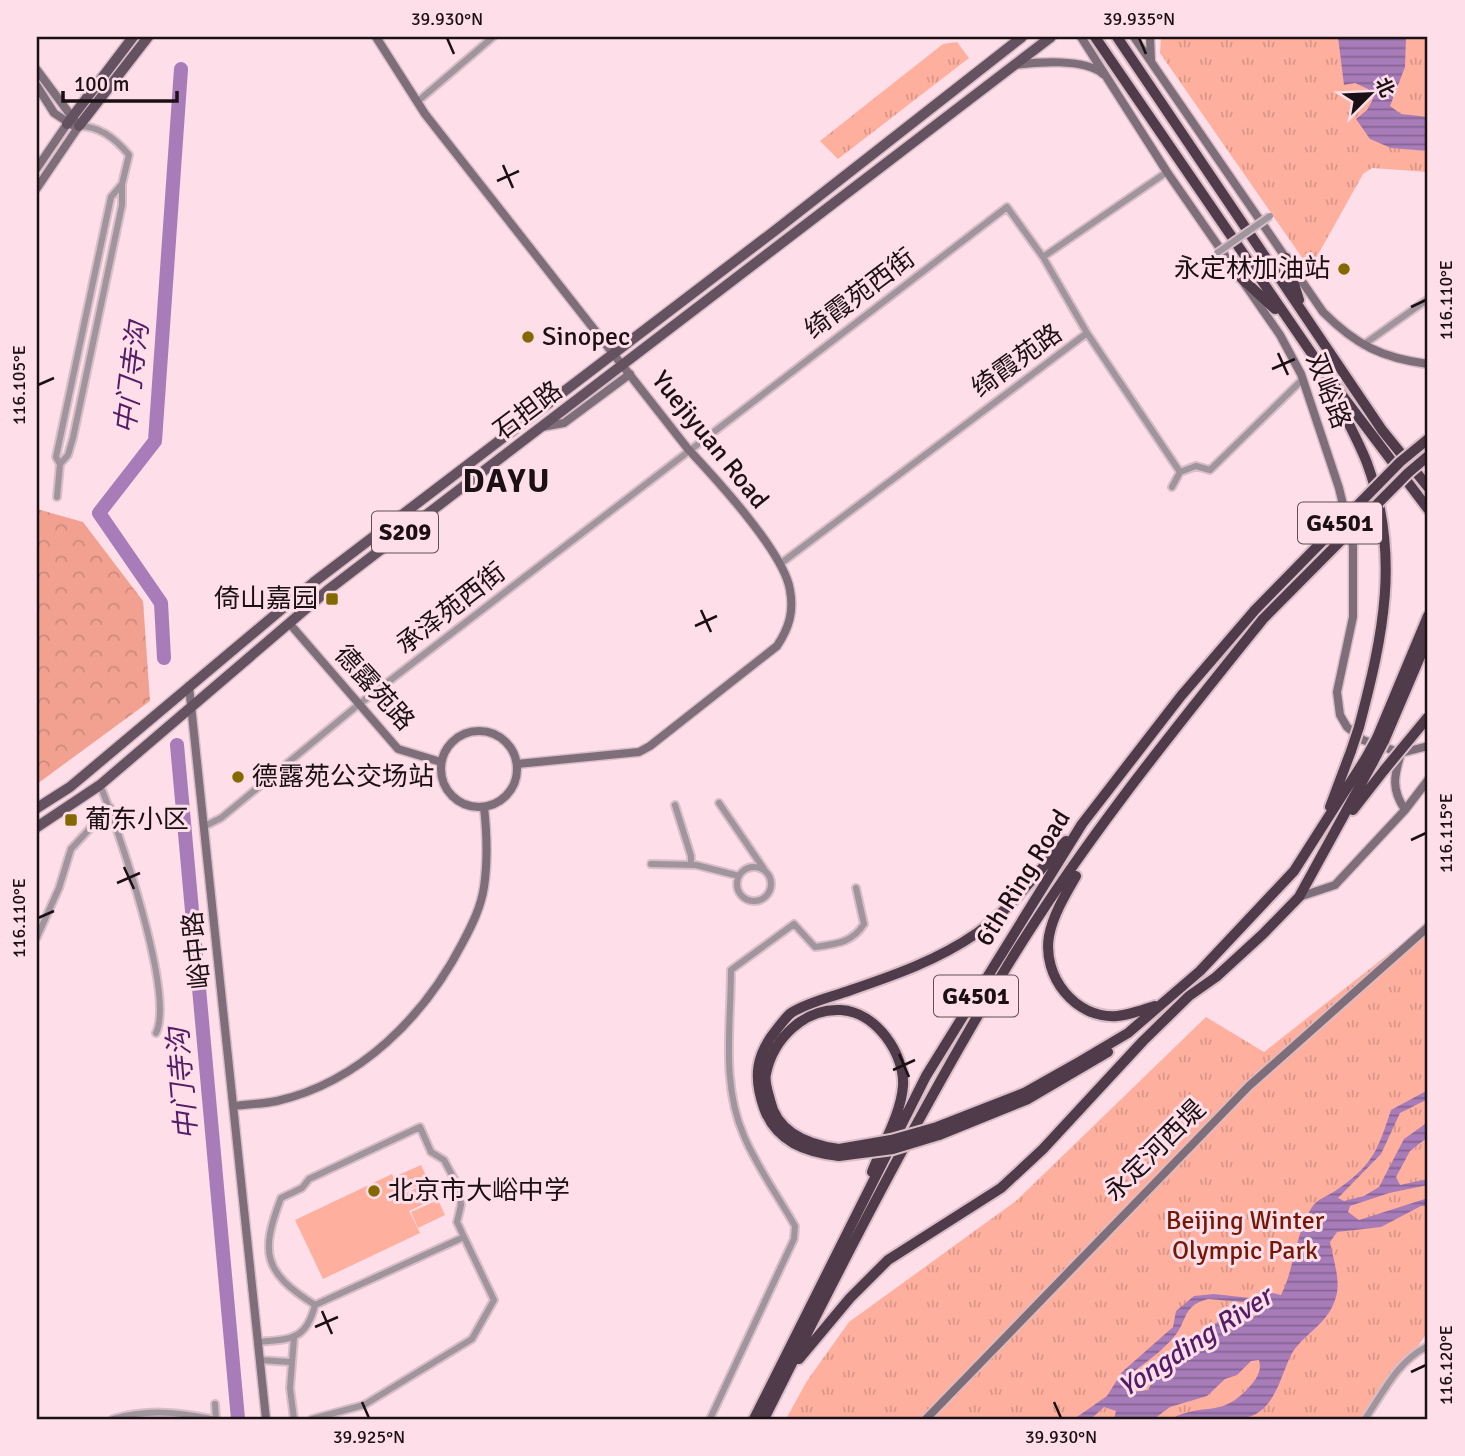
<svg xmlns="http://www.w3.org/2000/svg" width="1465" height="1456" font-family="Signika,'Noto Sans SC',sans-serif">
<defs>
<pattern id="forest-crowns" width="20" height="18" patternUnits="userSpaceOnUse" patternTransform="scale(1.75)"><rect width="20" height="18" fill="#f2a190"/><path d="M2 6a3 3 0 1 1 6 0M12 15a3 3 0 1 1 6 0" fill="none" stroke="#cf8a7b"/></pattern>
<pattern id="park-tufts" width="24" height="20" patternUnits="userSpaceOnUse" patternTransform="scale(1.75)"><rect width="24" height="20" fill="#feaf9e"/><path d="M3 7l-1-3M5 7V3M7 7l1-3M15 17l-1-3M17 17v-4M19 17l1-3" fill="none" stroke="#d99687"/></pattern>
<pattern id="water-rules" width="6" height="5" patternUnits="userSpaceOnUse" patternTransform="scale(1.75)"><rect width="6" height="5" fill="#a77cb8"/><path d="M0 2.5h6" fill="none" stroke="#876494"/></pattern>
</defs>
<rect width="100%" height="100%" fill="#fddee9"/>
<path fill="#feaf9e" d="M421 1165 428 1180 402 1193 394 1177Z
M392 1174 405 1202 402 1195 429 1182 436 1198 409 1211 420 1233 323 1279 295 1220Z
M438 1200 445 1215 418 1228 411 1212Z"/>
<path fill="url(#forest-crowns)" d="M37 509 83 522 143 601 150 701 37 784Z"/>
<path fill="url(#park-tufts)" d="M1161 37H1428V172L1372 168 1363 174 1310 269 1160 53Z
M957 42 969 58 838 159 820 141 943 44Z
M1428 923V1331L1376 1411 1365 1419H786L807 1381 849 1322 1016 1201 1206 1017 1264 1052Z"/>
<path fill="url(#water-rules)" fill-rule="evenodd" d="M1338 37H1406L1405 67 1390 106 1401 114 1428 117V151L1391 148 1370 139 1356 119 1367 110 1374 97 1368 89 1355 83 1344 85Z
M1428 1090V1099L1400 1113 1381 1154 1338 1198 1344 1201 1364 1196 1379 1187 1404 1139 1428 1122V1137L1410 1151 1396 1177 1400 1185 1428 1179V1185L1389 1193 1350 1206 1348 1212 1359 1220 1428 1198V1206H1421L1381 1227 1337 1232 1330 1242C1333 1259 1342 1283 1335 1300 1327 1325 1301 1336 1291 1355 1282 1373 1276 1403 1256 1414 1237 1424 1193 1419 1171 1419 1205 1401 1221 1420 1251 1385 1257 1378 1262 1370 1259 1360L1251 1361 1237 1375 1225 1379 1207 1396 1170 1407 1154 1419H1114L1116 1411 1104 1407 1091 1419H1074L1107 1396 1122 1372 1173 1327 1176 1311 1194 1296 1214 1294 1250 1298 1263 1291 1281 1295C1295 1267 1295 1234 1312 1207 1317 1199 1330 1195 1338 1189 1374 1164 1378 1149 1391 1110ZM1208 1299 1243 1302 1264 1299 1268 1302 1254 1317 1218 1322 1186 1341 1158 1370 1148 1390 1133 1392 1125 1382 1131 1374C1146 1362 1161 1352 1173 1338 1188 1322 1181 1306 1208 1299Z"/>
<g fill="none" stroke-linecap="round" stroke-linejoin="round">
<path stroke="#a77cb8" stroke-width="14" d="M164 658 161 603 99 513 155 441 181 69
M177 745 238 1419"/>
<defs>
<path id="street" d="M417 102 493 37
M1087 333 1180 472
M1363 345 1428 299
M60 464 68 455 73 438 122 205V184L129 155C116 139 99 126 79 126
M1172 487 1180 472 1196 466 1210 470 1303 379
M57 497 60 464 56 457 111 197 122 184
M780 564 1087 333 1043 257 1167 172
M100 785C118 828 175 994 156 1033
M719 803 764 869
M675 805 691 856V865
M205 826 221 818 358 705 1007 207 1043 257
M651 864 696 865 739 876
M737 884a17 17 0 1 1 34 0a17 17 0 1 1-34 0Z
M37 937 59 888 71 849 110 807
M315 1305C263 1272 260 1253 281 1198L302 1188 309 1179 420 1127 431 1152 444 1160 459 1188 461 1205 457 1222 464 1237
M258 1342C290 1339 306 1341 315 1305L464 1237 494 1300 472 1339 364 1405 312 1419
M260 1360 290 1362
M215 1404 216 1419
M113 1419C147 1409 177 1412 211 1419
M294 1419 290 1388 294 1338
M710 1419 794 1239 795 1226C778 1196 757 1167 744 1136 721 1084 731 1025 731 970L794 924 815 947C836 944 852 943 864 924L856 888
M1365 1419C1383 1393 1397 1362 1426 1347L1428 1349"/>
<path id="secondary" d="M376 37 425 114 688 449C715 478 784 552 790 590 794 612 789 628 777 646L650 746 639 752 517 764
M1081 37 1167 172 1280 335 1301 374 1339 488 1353 546V617L1337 692 1340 715 1347 727 1363 740 1401 753 1428 746
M1134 37 1323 312C1356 345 1382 358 1428 364
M1150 37 1151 60
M1014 65C1036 62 1085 58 1103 74
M37 70 75 121
M37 86 54 113 72 125
M37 168 67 124
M37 188 79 126
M542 427 564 423 630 374
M289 623 398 749 441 762
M189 686 266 1419
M441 769a38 38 0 1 1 76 0a38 38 0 1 1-76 0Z
M1401 753C1394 776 1391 789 1405 810
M1299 897 1335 885 1405 810 1428 780
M234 1106C248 1104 263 1104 277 1101 360 1082 425 1016 463 942 472 925 481 907 484 887 488 860 487 834 484 807
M926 1419 1249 1086 1428 927"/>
<path id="primary" d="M67 124 133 37
M79 126 148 37
M37 808 70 787 314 582 777 229 1022 37
M37 827 100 785 328 590 1051 37"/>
<path id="highway" d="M1095 37 1323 370 1428 509
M1117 37 1382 430 1428 487
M1286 258 1299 300
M1237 274 1275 309
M1334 395C1345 417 1358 440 1367 463 1401 555 1383 636 1359 727
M1377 738 1428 616
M1384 741 1428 638
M1330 807 1351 751
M1353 810 1385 769
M1076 876C1065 895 1053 915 1049 936 1042 976 1075 1019 1117 1016 1129 1015 1143 1010 1155 1006
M937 1127 1024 1093 1079 1062 1128 1033 1200 971 1294 871 1366 758
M939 1135 1028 1099 1108 1052
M839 1149C810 1145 777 1133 770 1100 768 1092 764 1081 766 1074 773 1039 804 1008 841 1010 876 1012 905 1054 903 1086 901 1114 882 1146 872 1172
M839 1156C806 1152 776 1142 764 1108 753 1077 756 1054 777 1029 781 1024 786 1017 791 1013 808 1002 832 997 851 990 895 975 938 960 977 933 1010 910 1038 871 1066 841
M799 1359 850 1298 888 1260 1001 1188 1043 1149 1143 1041 1189 996 1216 977 1263 934 1299 897 1373 762
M754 1419 926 1076 1082 824 1181 696 1255 610
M764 1419C840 1267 918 1114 1006 968 1081 844 1173 731 1263 619"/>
</defs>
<use href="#street" stroke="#d9bdc7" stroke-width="10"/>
<use href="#secondary" stroke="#d9bdc7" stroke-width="11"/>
<use href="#primary" stroke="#d9bdc7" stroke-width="13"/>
<use href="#highway" stroke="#d9bdc7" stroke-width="14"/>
<use href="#street" stroke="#a0959d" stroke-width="6"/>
<use href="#secondary" stroke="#7d6e79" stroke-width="8"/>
<use href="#primary" stroke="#645260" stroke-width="10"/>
<use href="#highway" stroke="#4f3b4a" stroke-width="10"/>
<defs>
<path id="street-bridge" d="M1217 253 1270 216"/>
<path id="highway-bridge" d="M1255 610 1400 462 1428 439
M1263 619 1408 473 1428 456
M1351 751 1359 727
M1366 758 1377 738
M1373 762 1384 741
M1385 769 1428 717
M839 1149 891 1140 937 1127
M839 1156 893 1149 939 1135"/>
</defs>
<use href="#street-bridge" stroke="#d9bdc7" stroke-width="10" stroke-linecap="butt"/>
<use href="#highway-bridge" stroke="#d9bdc7" stroke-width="14" stroke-linecap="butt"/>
<use href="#street-bridge" stroke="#a0959d" stroke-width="6"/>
<use href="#highway-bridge" stroke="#4f3b4a" stroke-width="10"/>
</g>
<path fill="none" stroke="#1b1115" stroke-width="2.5" d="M447 38 454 54M1139 38 1146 54M503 165 513 188M497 181 519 171M1411 307 1426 300M1278 353 1288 375M1272 369 1295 359M38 385 54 378M701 610 711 632M695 626 717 616M1411 840 1426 833M124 867 134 889M117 883 140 873M38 918 54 911M899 1054 909 1077M893 1070 915 1060M322 1311 332 1334M315 1327 338 1317M1411 1372 1426 1365M362 1402 369 1418M1054 1402 1061 1418"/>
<g fill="#846903" stroke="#fddee9" stroke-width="2.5">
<circle cx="1344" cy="269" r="7"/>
<circle cx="528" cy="337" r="7"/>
<rect x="325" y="592" width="14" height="14" rx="3.5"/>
<circle cx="238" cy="777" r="7"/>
<rect x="64" y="813" width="14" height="14" rx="3.5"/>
<circle cx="374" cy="1191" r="7"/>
</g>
<g text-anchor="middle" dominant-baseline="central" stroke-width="6" stroke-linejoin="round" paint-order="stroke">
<g fill="#fddee9" stroke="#5f4e55" stroke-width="2">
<rect x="1298" y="502.5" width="84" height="41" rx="5"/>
<rect x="372" y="511.5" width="66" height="41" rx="5"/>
<rect x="934" y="975.5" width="84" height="41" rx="5"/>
</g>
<g font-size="24" font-weight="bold" fill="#1b1115">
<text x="1340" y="523">G4501</text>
<text x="405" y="532">S209</text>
<text x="976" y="996">G4501</text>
</g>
<g font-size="26" fill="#1b1115" stroke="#fddee9" text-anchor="start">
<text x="1330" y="269" text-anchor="end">永定林加油站</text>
<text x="542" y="337">Sinopec</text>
<text x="318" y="599" text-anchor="end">倚山嘉园</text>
<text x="252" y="777">德露苑公交场站</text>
<text x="85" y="820">葡东小区</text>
<text x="388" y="1191">北京市大峪中学</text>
</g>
<g font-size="26" fill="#1b1115" stroke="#fddee9">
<text transform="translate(860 294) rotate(-37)">绮霞苑西街</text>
<text transform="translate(1017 361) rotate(-36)">绮霞苑路</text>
<text transform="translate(1328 391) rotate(69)">双峪路</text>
<text transform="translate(528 411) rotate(-37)">石担路</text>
<text transform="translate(710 440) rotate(51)">Yuejiyuan Road</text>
<text transform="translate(451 609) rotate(-38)">承泽苑西街</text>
<text transform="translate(374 688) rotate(48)">德露苑路</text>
<text transform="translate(1023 878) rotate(-58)">6th Ring Road</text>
<text transform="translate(197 950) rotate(-96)">峪中路</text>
<text transform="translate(1155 1151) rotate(-45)">永定河西堤</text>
</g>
<g font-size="26" fill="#751705" stroke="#fddee9">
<text x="1245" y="1221">Beijing Winter<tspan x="1245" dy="30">Olympic Park</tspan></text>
</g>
<g font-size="28" font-style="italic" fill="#531c66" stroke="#fddee9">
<text transform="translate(132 378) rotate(-83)">中门寺沟</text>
<text transform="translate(183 1084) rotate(-95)">中门寺沟</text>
<text transform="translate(1195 1342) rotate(-33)">Yongding River</text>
</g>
<g font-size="33" font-weight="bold" letter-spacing="2" fill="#1b1115" stroke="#fddee9">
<text x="507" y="481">DAYU</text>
</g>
</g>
<rect width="1465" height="1456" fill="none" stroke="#fddee9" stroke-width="77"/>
<g transform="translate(1370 94) rotate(66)" stroke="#fddee9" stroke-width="5" paint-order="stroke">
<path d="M0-5L12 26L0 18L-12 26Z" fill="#1b1115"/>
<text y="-10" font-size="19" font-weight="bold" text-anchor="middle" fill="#1b1115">北</text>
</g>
<path d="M63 91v10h114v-10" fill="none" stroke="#1b1115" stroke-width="3.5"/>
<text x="74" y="91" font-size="21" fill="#1b1115" stroke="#fddee9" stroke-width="5" paint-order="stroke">100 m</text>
<rect x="38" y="38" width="1388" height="1380" fill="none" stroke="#1b1115" stroke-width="2.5"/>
<g font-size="18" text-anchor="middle" fill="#1b1115">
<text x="447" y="25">39.930°N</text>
<text x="1139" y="25">39.935°N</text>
<text transform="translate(1446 300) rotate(-90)" y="6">116.110°E</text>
<text transform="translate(19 385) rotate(-90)" y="6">116.105°E</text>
<text transform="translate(1446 833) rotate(-90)" y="6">116.115°E</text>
<text transform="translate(19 918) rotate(-90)" y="6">116.110°E</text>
<text transform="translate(1446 1365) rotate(-90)" y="6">116.120°E</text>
<text x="369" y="1443">39.925°N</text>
<text x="1061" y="1443">39.930°N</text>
</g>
</svg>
